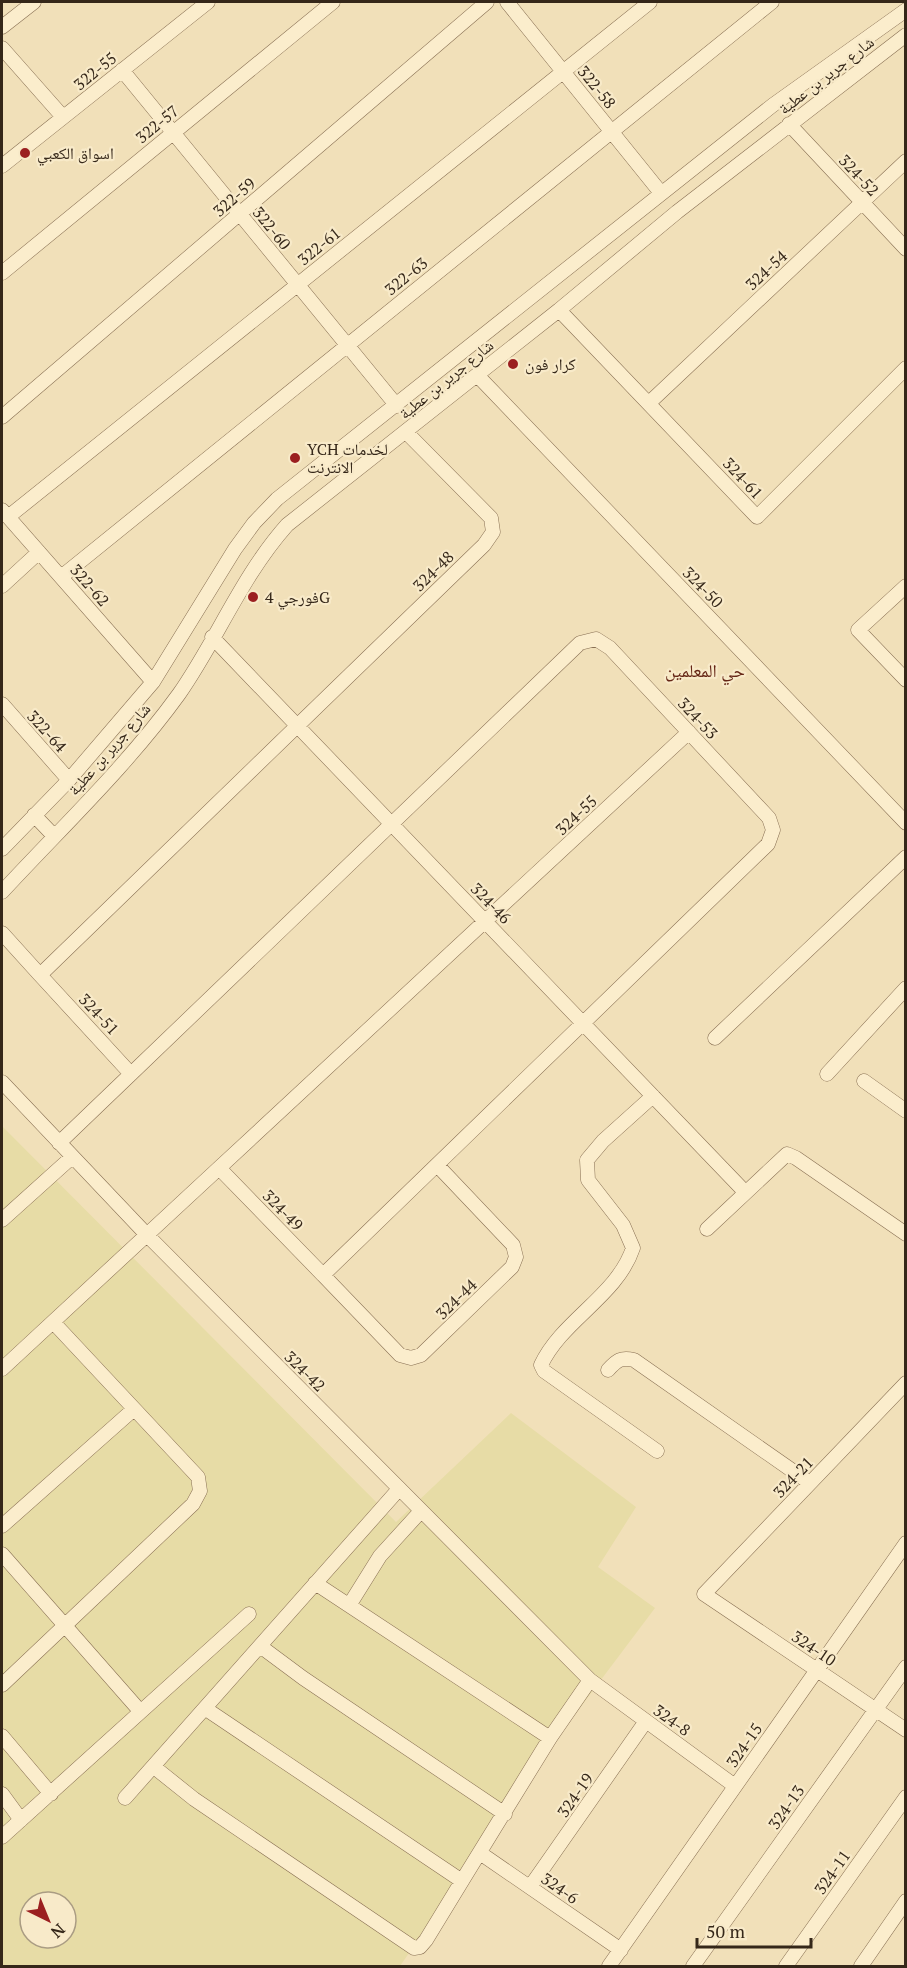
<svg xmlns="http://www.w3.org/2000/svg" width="907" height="1968" font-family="'PT Serif','Noto Naskh Arabic',serif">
<rect width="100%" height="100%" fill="#f1e0b9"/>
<path fill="#e7dca6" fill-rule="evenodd" d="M2 1126 396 1522 511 1413 636 1507 598 1567 655 1608 567 1725 400 1966H2ZM30 1902H66V1938H30Z"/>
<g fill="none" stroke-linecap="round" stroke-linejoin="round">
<defs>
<path id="minor" d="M507 2 661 193
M2 27 34 2
M2 48 63 117
M122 70 397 406
M789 124 906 249
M2 166 208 2
M2 273 333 2
M559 310 757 517 906 368
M477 375 906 823
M649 403 906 161
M2 417 487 2
M406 432 491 518 493 532 484 545 40 975 131 1074 580 643 596 639 610 648 769 818 773 830 768 844 323 1275 219 1168 689 732
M2 510 153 682
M8 517 650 2
M61 577 772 2
M2 586 39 552
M906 586 858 630 906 680
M212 637 745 1192
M2 704 69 780
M34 815 54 836
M2 849 69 780 153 682 235 549 254 523 277 499 773 105 906 10
M2 892C62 827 127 766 179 694 218 638 241 577 287 525L559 310 677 212 906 35
M2 933 40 975
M715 1038 906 857
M827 1074 906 988
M864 1081 906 1111
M2 1082 147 1235 590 1680 735 1786
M653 1096 603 1141 587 1160 588 1180 623 1225 633 1248C617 1296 562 1320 541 1365L544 1371 657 1451
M59 1143 131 1074
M2 1220 72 1157
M707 1229 787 1154 796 1158 906 1234
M323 1275 400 1355 411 1358 421 1355 512 1267 516 1257 513 1245 437 1165
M2 1369 219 1168
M608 1370C617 1360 621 1357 634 1360L810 1483
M906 1383 704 1594 906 1730
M2 1526 134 1409
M2 1554 140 1711
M315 1583 550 1738
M350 1604 380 1556 421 1511
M260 1646 303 1678 505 1814
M2 1685 193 1504 200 1491 198 1477 53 1322
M206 1709 462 1881 550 1738 590 1680
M2 1736 51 1794
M154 1767 194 1799 414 1948 420 1947 426 1940 462 1881
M2 1794 21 1820
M125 1798 399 1489
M2 1837 249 1614
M480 1853 621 1950
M530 1887 646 1721
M609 1966 906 1543
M693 1966 906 1667
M786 1966 906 1797
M861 1966 906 1901"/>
</defs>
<use href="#minor" stroke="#886f53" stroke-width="15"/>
<use href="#minor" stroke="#fbedcc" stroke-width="14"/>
</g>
<g fill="#9b1f20" stroke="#f8eac9" stroke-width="2">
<circle cx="25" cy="153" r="6"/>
<circle cx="513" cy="364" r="6"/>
<circle cx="295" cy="458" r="6"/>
<circle cx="253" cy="597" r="6"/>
</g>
<g text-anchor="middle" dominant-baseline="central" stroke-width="4.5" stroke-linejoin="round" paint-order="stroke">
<g font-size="16" fill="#352719" stroke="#f8eac9">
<text transform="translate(95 71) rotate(-39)">322-55</text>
<text transform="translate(826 75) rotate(-38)">شارع جرير بن عطية</text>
<text transform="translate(597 87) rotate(51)">322-58</text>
<text transform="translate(157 124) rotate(-39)">322-57</text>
<text transform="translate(859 175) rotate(47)">324-52</text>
<text transform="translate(234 197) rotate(-41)">322-59</text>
<text transform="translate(272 228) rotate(51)">322-60</text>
<text transform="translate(319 246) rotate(-39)">322-61</text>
<text transform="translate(766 270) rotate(-43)">324-54</text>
<text transform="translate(406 276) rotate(-39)">322-63</text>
<text transform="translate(446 379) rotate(-39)">شارع جرير بن عطية</text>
<text transform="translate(743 478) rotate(47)">324-61</text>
<text transform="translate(433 571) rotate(-44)">324-48</text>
<text transform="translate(90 585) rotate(49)">322-62</text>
<text transform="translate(703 587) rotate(46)">324-50</text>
<text transform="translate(698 718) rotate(47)">324-53</text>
<text transform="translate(47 731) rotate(48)">322-64</text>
<text transform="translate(109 749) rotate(-49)">شارع جرير بن عطية</text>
<text transform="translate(576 815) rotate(-43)">324-55</text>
<text transform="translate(491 903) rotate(46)">324-46</text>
<text transform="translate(99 1014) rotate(47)">324-51</text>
<text transform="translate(283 1210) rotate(46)">324-49</text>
<text transform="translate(456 1299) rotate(-44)">324-44</text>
<text transform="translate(305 1371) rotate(45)">324-42</text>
<text transform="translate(793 1477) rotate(-46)">324-21</text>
<text transform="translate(814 1648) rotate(34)">324-10</text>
<text transform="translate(672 1720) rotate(36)">324-8</text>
<text transform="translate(744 1745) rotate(-55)">324-15</text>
<text transform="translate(575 1795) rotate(-55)">324-19</text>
<text transform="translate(786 1807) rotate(-55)">324-13</text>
<text transform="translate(832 1872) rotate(-55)">324-11</text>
<text transform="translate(560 1888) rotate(35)">324-6</text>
</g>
<g font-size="16" fill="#352719" stroke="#f8eac9" text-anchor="start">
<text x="37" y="153">اسواق الكعبي</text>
<text x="525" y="364">كرار فون</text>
<text x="307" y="449">YCH لخدمات<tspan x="307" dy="18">الانترنت</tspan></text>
<text x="265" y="597">فورجي 4G</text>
</g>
<g font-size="18" fill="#652616" stroke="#f8eac9">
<text x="705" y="670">حي المعلمين</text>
</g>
</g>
<rect width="907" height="1968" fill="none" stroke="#352719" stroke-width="6"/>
<g transform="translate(48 1920) rotate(137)"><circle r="28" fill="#f8eac9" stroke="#aa9c83" stroke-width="1.5"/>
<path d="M0-4.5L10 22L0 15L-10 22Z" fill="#9b1f20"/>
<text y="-9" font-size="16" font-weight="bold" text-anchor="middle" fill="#352719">N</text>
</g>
<path d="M697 1938v9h114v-9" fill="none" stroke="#352719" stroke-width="3"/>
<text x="706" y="1938" font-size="18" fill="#352719" stroke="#f8eac9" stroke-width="4.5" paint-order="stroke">50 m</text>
</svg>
